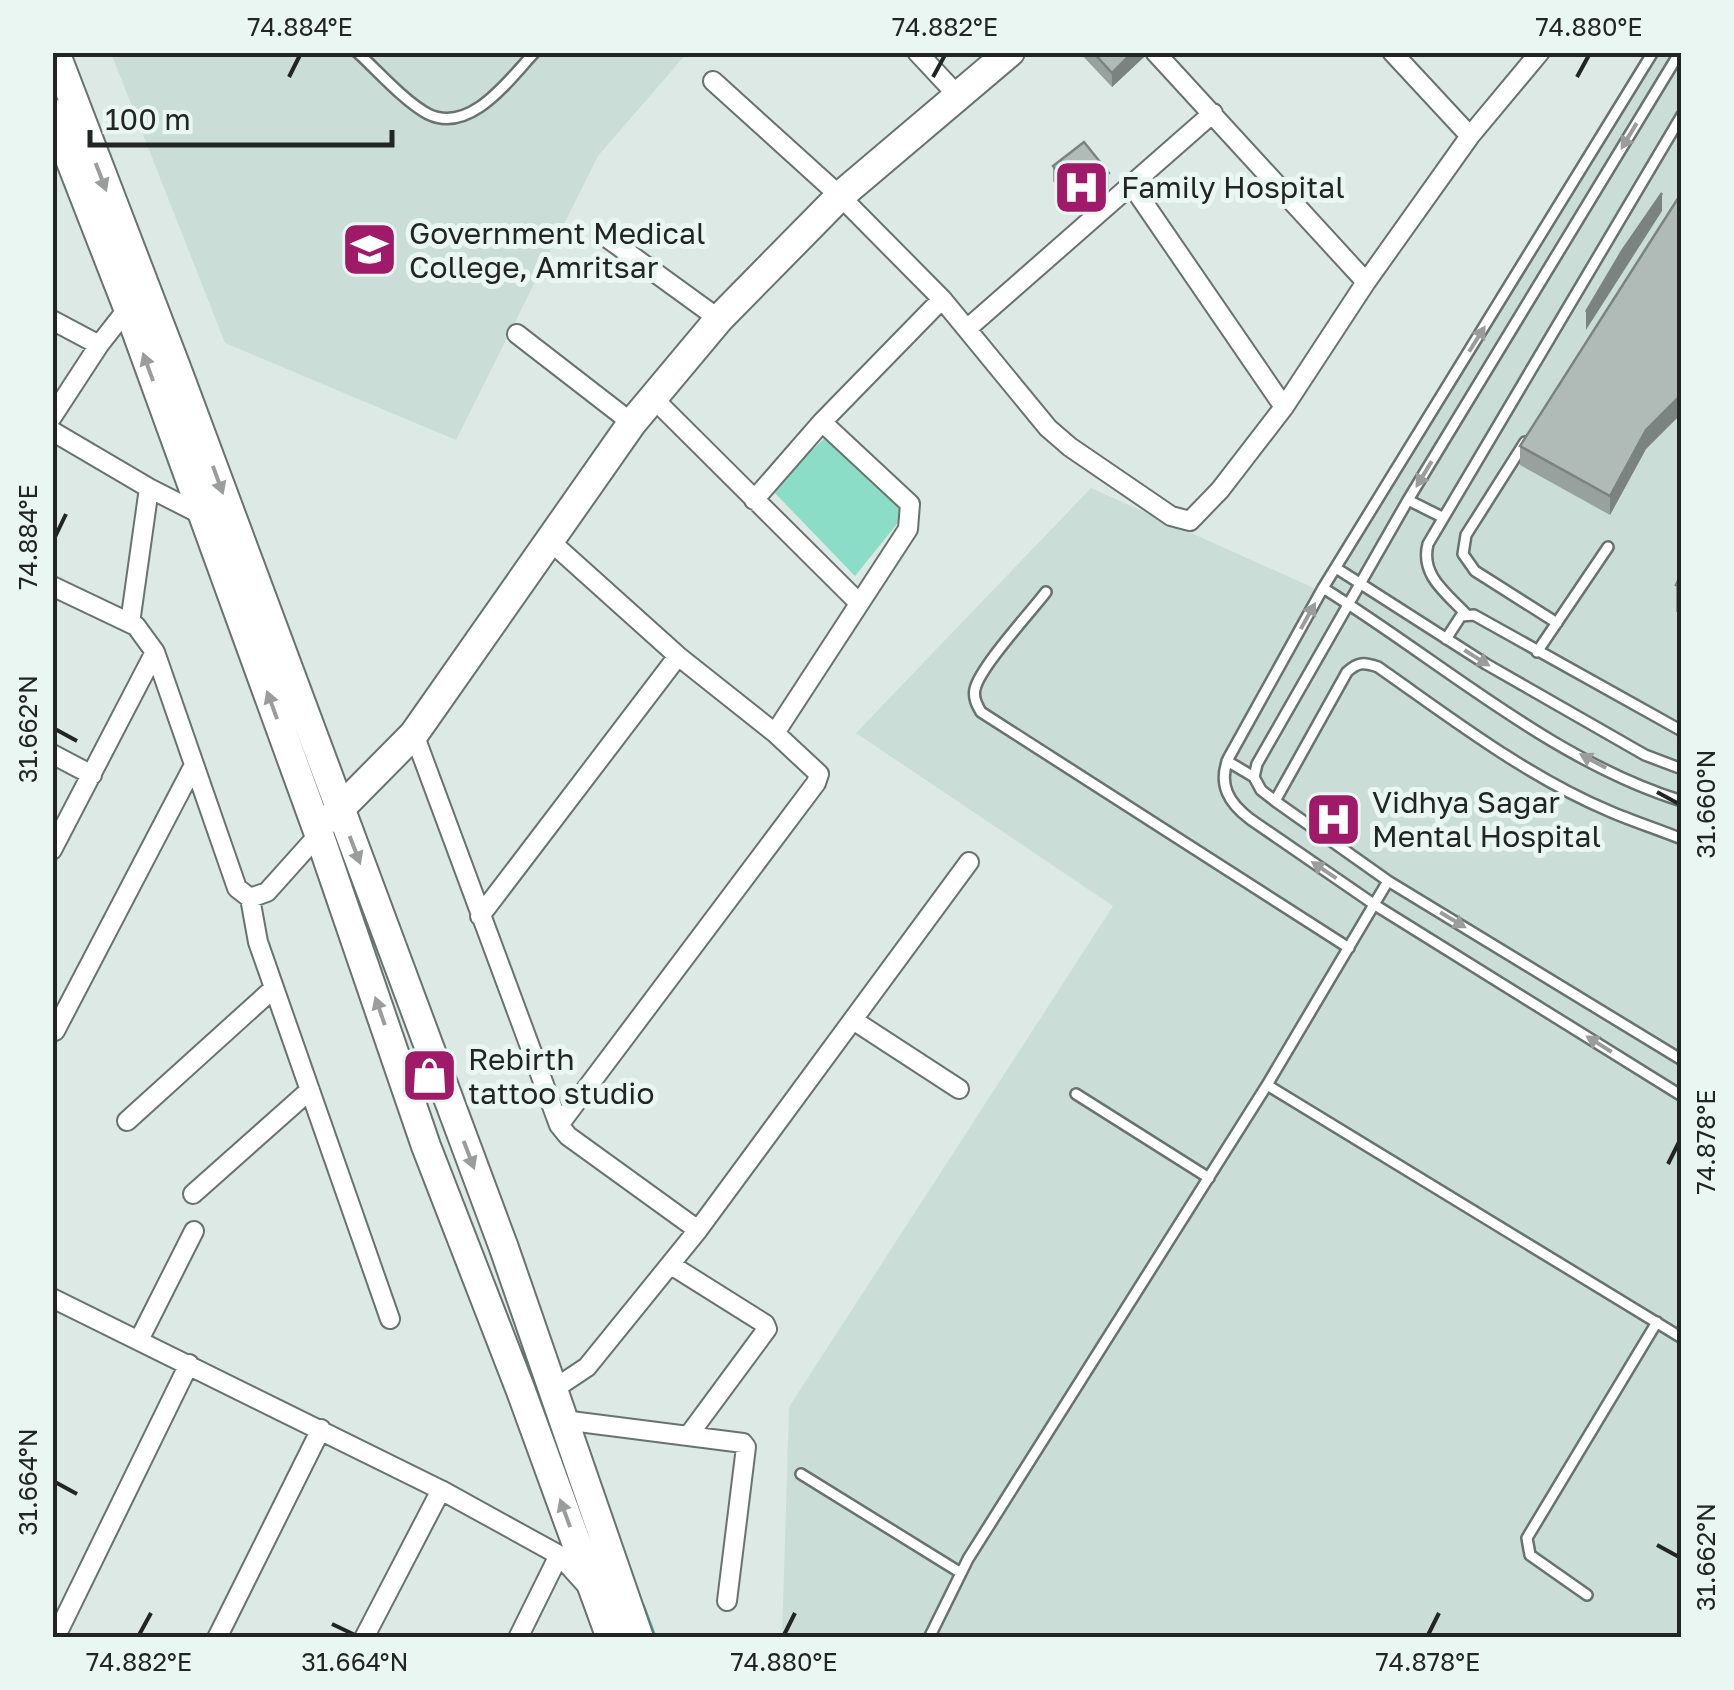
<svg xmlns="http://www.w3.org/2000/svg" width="1734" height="1690" font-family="'Golos Text',sans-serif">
<rect width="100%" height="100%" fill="#dde9e5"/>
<path fill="#caded7" d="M111 53H687L598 156 456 440 225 343Z
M1661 53H1681V1637L782 1638 789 1407 1113 906 856 733 1091 488 1316 589Z"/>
<path fill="#8bddc7" d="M827 436 905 514 855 576 771 489Z"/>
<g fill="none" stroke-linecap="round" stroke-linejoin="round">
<path stroke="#31c4a6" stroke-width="6" d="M642 1606 654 1638"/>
<defs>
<path id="lane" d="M357 52C377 70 405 102 428 114 471 135 510 78 535 52
M1653 52 1323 588 1228 759C1218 785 1229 803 1250 819L1375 905 1682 1096
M1680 52 1408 500 1257 764 1254 777 1261 790 1275 801 1388 881 1682 1060
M1525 442 1466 535 1463 554 1475 571 1557 623
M1408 500 1442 517
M1336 568 1486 664 1645 755 1682 769
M1323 588C1438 659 1552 761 1682 801
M1046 592C1030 613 980 667 975 689 973 698 977 705 981 712L1349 948
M1466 614C1446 593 1420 575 1428 544L1682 115
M1446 639 1461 616 1474 615 1682 731
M1537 652 1608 547
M1227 761 1254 777
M1275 801 1347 672C1358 662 1364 662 1378 667 1451 718 1526 776 1609 811 1632 821 1657 829 1682 839
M1267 1085 1682 1338
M1076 1094 1209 1178
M801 1474 961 1573
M1587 1595 1530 1555 1527 1538 1657 1322
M929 1638 968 1559 1267 1085 1388 881"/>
<path id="street" d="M917 52 959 97
M1155 52 1366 282
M1392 52 1470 136
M713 81 840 196 942 299 1048 428 1070 447 1171 516 1190 521 1220 490 1284 407 1366 282 1470 136 1540 52
M1133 187 1284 407
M606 237 719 319
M52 320 99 345
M968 328 1213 113
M517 334 632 423
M653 398 858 602
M52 417 99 345 128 308
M52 431 149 488 202 515
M754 500 822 422 942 299
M550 541 678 656 775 733 819 774 816 783 559 1125
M52 586 136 626 155 652 237 888 250 898 267 892 319 834
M130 623 149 488
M775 733 908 529 910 504 822 422
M414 734 559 1125 568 1136 698 1230
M52 754 92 775
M52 850 155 652
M250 898 258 942 390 1319
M480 916 678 656
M853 1020 959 1089
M55 1031 194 765
M127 1121 274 988
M193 1194 310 1090
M671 1265 765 1324 767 1329 688 1436
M52 1298 441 1490 559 1555 587 1586
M139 1340 194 1231
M554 1389 587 1367 698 1230 969 862
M563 1420 743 1443 746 1447 727 1601
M55 1638 189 1364
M217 1638 321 1429
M364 1638 441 1490
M518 1638 559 1555"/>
<path id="secondary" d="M55 52 177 370 504 1248 639 1638
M52 113 128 308 319 834 426 1146 521 1391 611 1638
M331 818 414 734 632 423 719 319 840 196 1010 52"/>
</defs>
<use href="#lane" stroke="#68726f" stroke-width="14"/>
<use href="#street" stroke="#68726f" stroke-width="22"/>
<use href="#secondary" stroke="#68726f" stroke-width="32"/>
<use href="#lane" stroke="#fff" stroke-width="9"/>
<use href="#street" stroke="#fff" stroke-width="18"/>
<use href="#secondary" stroke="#fff" stroke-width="28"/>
</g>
<path fill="#97a19e" d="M1079 52H1144V57L1112 87Z
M1053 166 1109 188 1079 214 1053 181Z
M1682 192V413L1646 449 1610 515 1520 465V446Z
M1682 572V614L1676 612V585Z"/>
<path fill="#7b8381" d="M1133 52H1144V57L1112 87V73Z
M1109 173V188L1079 214V200Z
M1662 193V211L1586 330V312Z
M1682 394V413L1646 449 1610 515V496L1646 430Z"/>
<path fill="#b0bbb8" stroke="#7b8381" stroke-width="2.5" d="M1093 52H1133L1112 73Z
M1084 142 1109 173 1079 200 1053 166Z
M1682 192V394L1646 430 1610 496 1520 446Z
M1662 193 1586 312 1622 251Z
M1682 572V587L1676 585Z"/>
<defs><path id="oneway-solid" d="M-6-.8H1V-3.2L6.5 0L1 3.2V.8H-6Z" transform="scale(2.5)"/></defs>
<g fill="#9b9d9c">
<use href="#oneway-solid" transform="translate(1629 136) rotate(121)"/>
<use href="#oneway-solid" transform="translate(101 177) rotate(69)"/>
<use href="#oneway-solid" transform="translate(1477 339) rotate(-58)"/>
<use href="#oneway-solid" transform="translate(148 367) rotate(-110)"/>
<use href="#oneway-solid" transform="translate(1424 474) rotate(121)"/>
<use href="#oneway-solid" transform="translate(218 480) rotate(70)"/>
<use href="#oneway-solid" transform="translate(1308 616) rotate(-61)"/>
<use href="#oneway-solid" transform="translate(1477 658) rotate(32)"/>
<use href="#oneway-solid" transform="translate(272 705) rotate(-110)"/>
<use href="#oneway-solid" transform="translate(1593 761) rotate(-152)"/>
<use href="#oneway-solid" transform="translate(355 850) rotate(69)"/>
<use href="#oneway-solid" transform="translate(1324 870) rotate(-146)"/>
<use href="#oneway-solid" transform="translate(1453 920) rotate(31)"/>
<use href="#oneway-solid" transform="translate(380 1011) rotate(-109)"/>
<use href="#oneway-solid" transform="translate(1599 1044) rotate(-148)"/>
<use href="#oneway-solid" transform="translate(469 1155) rotate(69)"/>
<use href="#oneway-solid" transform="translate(565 1513) rotate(-110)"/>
</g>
<path fill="none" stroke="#212624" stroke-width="4" d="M289 77 300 55M933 77 945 55M1577 77 1589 55M55 537 66 514M55 729 77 741M1657 792 1679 804M1668 1164 1679 1142M55 1482 77 1494M1657 1545 1679 1557M332 1624 355 1635M139 1635 151 1613M784 1635 795 1613M1428 1635 1439 1613"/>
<defs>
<symbol id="hospital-square" viewBox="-11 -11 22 22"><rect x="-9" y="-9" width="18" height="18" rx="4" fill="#9f1a69" stroke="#eaf6f2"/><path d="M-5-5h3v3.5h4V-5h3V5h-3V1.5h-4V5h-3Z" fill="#fff"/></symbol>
<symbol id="university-square" viewBox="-11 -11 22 22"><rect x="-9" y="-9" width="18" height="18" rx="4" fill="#9f1a69" stroke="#eaf6f2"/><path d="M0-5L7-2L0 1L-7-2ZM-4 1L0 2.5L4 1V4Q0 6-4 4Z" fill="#fff"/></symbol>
<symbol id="shop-square" viewBox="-11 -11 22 22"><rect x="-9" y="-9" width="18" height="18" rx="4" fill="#9f1a69" stroke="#eaf6f2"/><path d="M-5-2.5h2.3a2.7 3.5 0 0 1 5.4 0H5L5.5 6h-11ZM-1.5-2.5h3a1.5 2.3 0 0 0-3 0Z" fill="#fff"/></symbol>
</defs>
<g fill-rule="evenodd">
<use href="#hospital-square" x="1050" y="156" width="63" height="63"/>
<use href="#university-square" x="338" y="218" width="63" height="63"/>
<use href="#hospital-square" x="1302" y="788" width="63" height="63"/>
<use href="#shop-square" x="398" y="1044" width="63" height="63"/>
</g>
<g text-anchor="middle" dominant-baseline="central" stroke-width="10" stroke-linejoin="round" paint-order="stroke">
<g font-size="30" fill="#212624" stroke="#eaf6f2" text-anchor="start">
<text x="1121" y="187">Family Hospital</text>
<text x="409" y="233">Government Medical<tspan x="409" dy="34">College, Amritsar</tspan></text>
<text x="1372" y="802">Vidhya Sagar<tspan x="1372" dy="34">Mental Hospital</tspan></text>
<text x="468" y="1059">Rebirth<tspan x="468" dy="34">tattoo studio</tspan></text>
</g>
</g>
<rect width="1734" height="1690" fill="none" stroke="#eaf6f2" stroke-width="110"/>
<path d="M90 130v15h302v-15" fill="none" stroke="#212624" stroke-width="5"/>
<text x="105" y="130" font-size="30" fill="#212624" stroke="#eaf6f2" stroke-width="8" paint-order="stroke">100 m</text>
<rect x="55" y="55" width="1624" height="1580" fill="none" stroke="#212624" stroke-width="4"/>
<g font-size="25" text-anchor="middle" fill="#212624">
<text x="300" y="36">74.884°E</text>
<text x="945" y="36">74.882°E</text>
<text x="1589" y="36">74.880°E</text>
<text transform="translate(28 537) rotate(-90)" y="9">74.884°E</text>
<text transform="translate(28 729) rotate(-90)" y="9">31.662°N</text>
<text transform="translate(1706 804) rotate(-90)" y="9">31.660°N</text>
<text transform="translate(1706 1142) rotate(-90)" y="9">74.878°E</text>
<text transform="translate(28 1482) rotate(-90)" y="9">31.664°N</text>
<text transform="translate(1706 1557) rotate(-90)" y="9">31.662°N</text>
<text x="139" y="1671">74.882°E</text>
<text x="355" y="1671">31.664°N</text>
<text x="784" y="1671">74.880°E</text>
<text x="1428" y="1671">74.878°E</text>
</g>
</svg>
